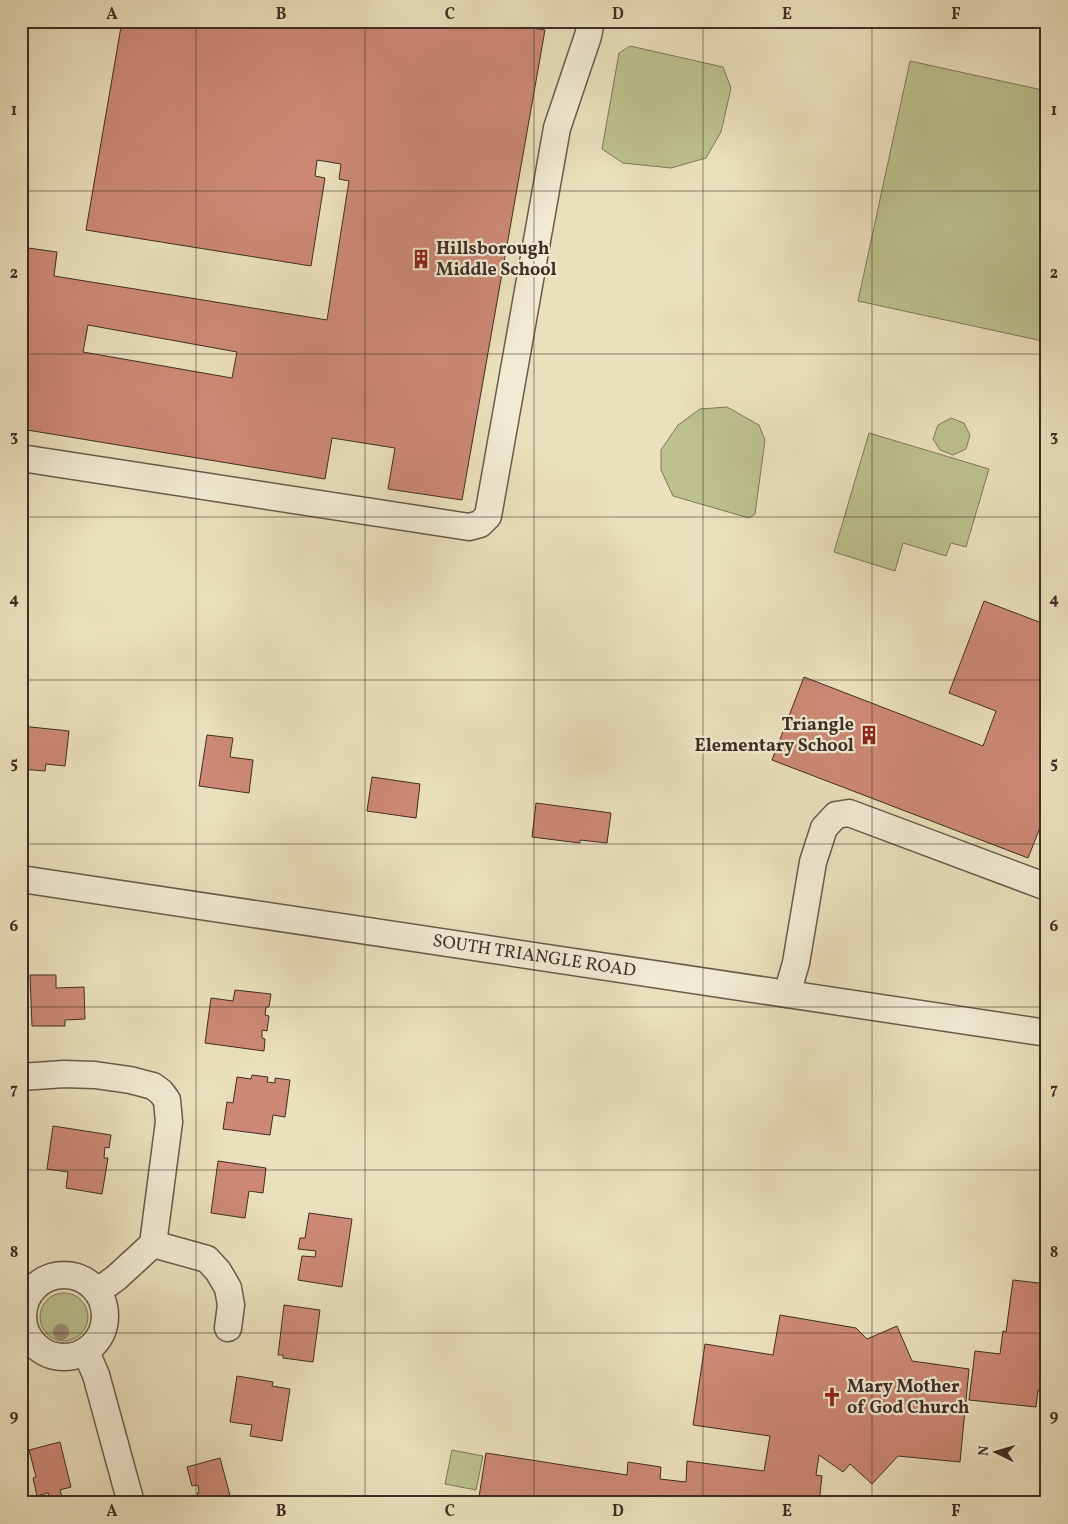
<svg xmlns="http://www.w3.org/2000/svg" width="1068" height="1524" font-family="Vollkorn,serif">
<rect width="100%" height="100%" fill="#ebe0bd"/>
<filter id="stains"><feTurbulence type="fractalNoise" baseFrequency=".004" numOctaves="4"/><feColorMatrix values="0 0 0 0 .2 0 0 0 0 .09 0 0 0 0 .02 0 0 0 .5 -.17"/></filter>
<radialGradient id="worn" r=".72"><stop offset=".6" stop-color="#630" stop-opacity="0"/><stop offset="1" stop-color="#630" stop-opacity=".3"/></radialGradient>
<path fill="#bcc18e" stroke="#7e775a" d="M630 46 723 67 731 88 721 132 706 158 671 168 623 163 602 149 619 53Z
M910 61 1047 91V342L858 301Z
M727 407 759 425 765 440 755 514 749 518 673 496 661 470V450L678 425 700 409Z
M951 418 964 423 970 435 966 449 953 455 940 450 933 439 938 425Z
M869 433 989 469 966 547 951 543 946 556 903 543 895 571 834 552Z
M40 1317a24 24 0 1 1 48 0a24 24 0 1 1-48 0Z
M452 1450 483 1456 476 1490 445 1484Z"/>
<path fill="#cd8976" stroke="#3f2d25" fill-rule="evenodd" d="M122 21H487L545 30 462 500 388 489 395 448 332 438 325 479 21 429V247L57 252 54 276 327 320 349 181 339 179 341 164 317 160 315 176 325 178 311 266 86 230ZM88 325 237 352 232 378 83 352Z
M984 601 1047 625V715L1044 724 1047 725V810L1028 858 772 760 804 677 983 746 996 711 949 693Z
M21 726 69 731 65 766 46 764 45 771 21 769Z
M207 735 233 738 230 757 253 760 249 793 199 786Z
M372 777 420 784 416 818 367 811Z
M536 803 611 813 607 843 580 840V843L532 837Z
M30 975H56V988L84 987 85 1019 65 1020V1026H32Z
M235 990 271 994 269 1007H266L265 1015 269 1016 267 1031 262 1030V1038L265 1039 264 1051 205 1043 211 998 233 1001Z
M252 1075 268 1077 267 1082 275 1083V1078L290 1080 285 1117 273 1115 270 1135 223 1129 227 1102 233 1103 237 1077 251 1079Z
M53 1126 111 1135 109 1148 105 1147 104 1158H108L102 1194 66 1188 68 1172 47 1169Z
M218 1161 266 1168 263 1193 249 1191 245 1218 211 1213Z
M309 1213 352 1219 342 1287 298 1280 302 1256 315 1257 316 1251 298 1249 300 1238H305Z
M1013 1280 1047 1284V1382L1046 1391 1038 1390 1036 1407 969 1400 975 1351 1000 1354 1003 1331 1006 1332Z
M284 1305 320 1310 313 1362 283 1358V1355H278Z
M780 1315 856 1328 867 1339 897 1326 912 1361 969 1369 960 1462 898 1456 872 1484 850 1464 843 1472 819 1455 816 1475 822 1476 819 1503H478L486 1453 627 1475 628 1462 661 1467 660 1479 686 1482 687 1461 764 1471 770 1436 693 1425 705 1344 773 1355Z
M237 1376 273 1382 272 1386 290 1389 282 1441 250 1436 252 1425 230 1422Z
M60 1442 71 1487 60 1490 62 1496 50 1499 48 1493 37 1496 33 1478 36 1477 29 1450Z
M220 1458 232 1503H200L197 1493 199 1492 198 1485 192 1486 187 1467Z"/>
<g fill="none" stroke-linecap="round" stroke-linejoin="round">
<defs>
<g id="minor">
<path d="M21 458 469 527 480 524 488 516 557 128 588 36 591 21"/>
<path id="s1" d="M21 879 1047 1033"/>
<path d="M787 994 796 963 813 862 824 828 836 815 849 813 1047 887"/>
<path d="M21 1077 64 1074 95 1075 130 1080 153 1086 161 1092 167 1100 169 1122 153 1244 116 1278 98 1291"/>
<path d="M153 1244 207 1259 218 1271 228 1288 231 1305 228 1328"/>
<circle cx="64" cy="1316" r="41"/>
<path d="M86 1352 96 1375 131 1503"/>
</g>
</defs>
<use href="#minor" stroke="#6a5a4b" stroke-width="29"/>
<use href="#minor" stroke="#f2ebd4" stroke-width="26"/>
</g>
<circle fill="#9a8e75" cx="61" cy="1332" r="8"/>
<path fill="none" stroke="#3f2d25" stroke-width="1" stroke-opacity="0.55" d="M196 21V1503M365 21V1503M534 21V1503M703 21V1503M872 21V1503M21 191H1047M21 354H1047M21 517H1047M21 680H1047M21 844H1047M21 1007H1047M21 1170H1047M21 1333H1047"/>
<defs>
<symbol id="building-bare" viewBox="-9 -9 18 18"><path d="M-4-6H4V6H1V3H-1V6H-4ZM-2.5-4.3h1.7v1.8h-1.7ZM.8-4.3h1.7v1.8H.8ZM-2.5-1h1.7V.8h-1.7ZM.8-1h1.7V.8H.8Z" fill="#8f2418" stroke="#f2ebd4" stroke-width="2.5" paint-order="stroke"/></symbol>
<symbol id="church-bare" viewBox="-9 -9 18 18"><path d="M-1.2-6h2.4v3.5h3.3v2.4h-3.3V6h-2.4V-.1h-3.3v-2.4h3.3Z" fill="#8f2418" stroke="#f2ebd4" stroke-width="2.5" paint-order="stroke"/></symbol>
</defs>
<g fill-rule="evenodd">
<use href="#building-bare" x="407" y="245" width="28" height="28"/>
<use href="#building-bare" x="855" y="721" width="28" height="28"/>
<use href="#church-bare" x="818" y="1383" width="28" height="28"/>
</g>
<g text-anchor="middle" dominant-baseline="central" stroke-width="4.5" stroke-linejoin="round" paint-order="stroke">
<g font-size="18" font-weight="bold" fill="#3f2d25" stroke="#f2ebd4" text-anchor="start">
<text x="436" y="249">Hillsborough<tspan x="436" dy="21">Middle School</tspan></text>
<text x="854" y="725" text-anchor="end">Triangle<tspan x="854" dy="21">Elementary School</tspan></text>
<text x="847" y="1387">Mary Mother<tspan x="847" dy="21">of God Church</tspan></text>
</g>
<g font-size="18" fill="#3f2d25" stroke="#f2ebd4">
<text stroke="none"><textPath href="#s1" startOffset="519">SOUTH TRIANGLE ROAD</textPath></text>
</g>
</g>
<rect width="1068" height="1524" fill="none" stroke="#ebe0bd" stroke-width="55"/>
<g transform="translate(996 1452) rotate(275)" stroke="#f2ebd4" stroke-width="4" paint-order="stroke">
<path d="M0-4L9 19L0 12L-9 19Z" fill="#3f2d25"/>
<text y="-8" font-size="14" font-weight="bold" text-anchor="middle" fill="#3f2d25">N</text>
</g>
<rect x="28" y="28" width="1012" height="1468" fill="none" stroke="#3f2d25" stroke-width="2"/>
<g font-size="16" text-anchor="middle" font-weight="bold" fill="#3f2d25">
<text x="112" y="19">A</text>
<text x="281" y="19">B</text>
<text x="450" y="19">C</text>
<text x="618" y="19">D</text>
<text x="787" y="19">E</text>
<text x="956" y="19">F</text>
<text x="14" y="115">1</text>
<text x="1054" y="115">1</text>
<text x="14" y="278">2</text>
<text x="1054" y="278">2</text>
<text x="14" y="441">3</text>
<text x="1054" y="441">3</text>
<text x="14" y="604">4</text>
<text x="1054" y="604">4</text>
<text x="14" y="768">5</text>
<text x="1054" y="768">5</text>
<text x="14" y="931">6</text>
<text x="1054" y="931">6</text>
<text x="14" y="1094">7</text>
<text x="1054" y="1094">7</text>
<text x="14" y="1257">8</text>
<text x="1054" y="1257">8</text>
<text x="14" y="1421">9</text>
<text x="1054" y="1421">9</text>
<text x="112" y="1516">A</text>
<text x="281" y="1516">B</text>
<text x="450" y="1516">C</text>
<text x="618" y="1516">D</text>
<text x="787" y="1516">E</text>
<text x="956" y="1516">F</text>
</g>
<rect width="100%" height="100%" filter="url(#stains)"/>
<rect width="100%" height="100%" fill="url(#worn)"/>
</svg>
